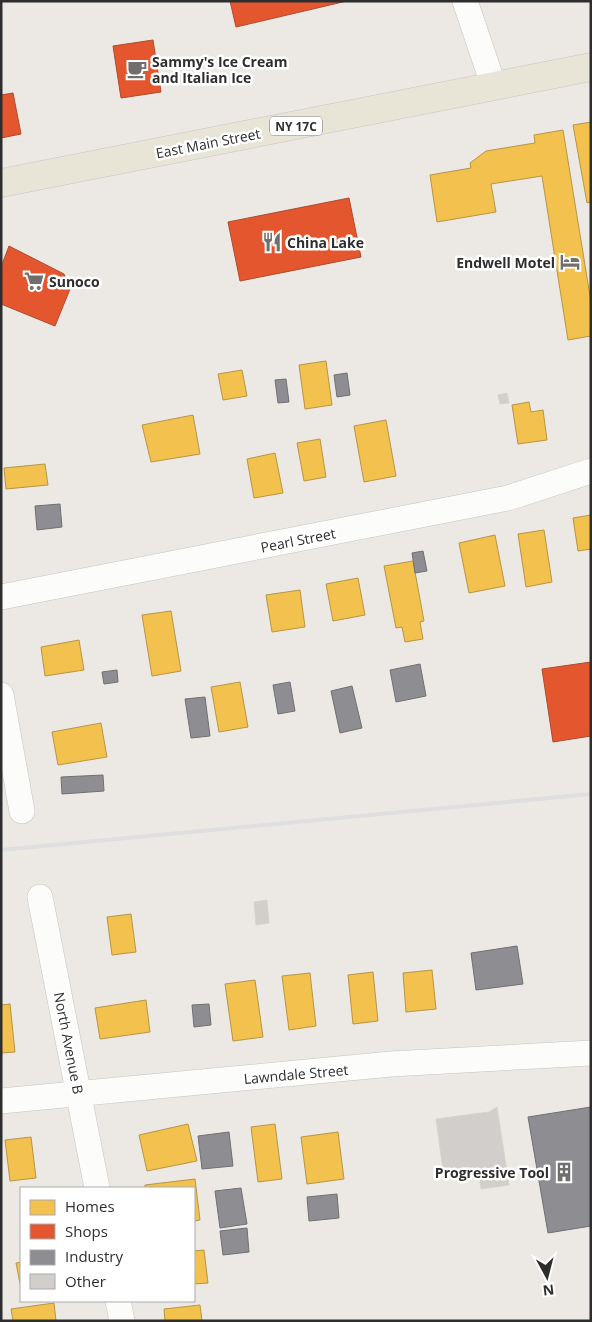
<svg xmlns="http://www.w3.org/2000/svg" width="592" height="1322" font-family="'Open Sans',sans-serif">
<rect width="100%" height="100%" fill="#ece8e4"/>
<path fill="#f2c14e" stroke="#b79544" d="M591 122V202L587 203 573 125Z
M563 130 591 302V336L568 340 542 176 491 184 496 212 437 222 430 175 471 168 470 163 486 151 535 143 534 135Z
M326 361 332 405 305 409 299 365Z
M242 370 247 396 223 400 218 374Z
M529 402 531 412 543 410 547 440 518 444 512 405Z
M193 415 200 454 151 462 142 425Z
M386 420 396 476 364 482 354 426Z
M320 439 326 477 304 481 297 443Z
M275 453 283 493 254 498 247 459Z
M45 464 48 485 6 489 4 468Z
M591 515V549L578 551 573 518Z
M544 530 552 582 526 587 518 534Z
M495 535 505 586 469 593 459 543Z
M413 561 424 621 420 622 423 639 405 642 402 627 396 628 384 566Z
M358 578 365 615 333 621 326 584Z
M300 590 305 627 272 632 266 595Z
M171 611 181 671 152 676 142 615Z
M79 640 84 670 45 676 41 647Z
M240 682 248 727 219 732 211 687Z
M101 723 107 757 58 765 52 732Z
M131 914 136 952 112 955 107 917Z
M432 970 436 1009 406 1012 403 973Z
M373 972 378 1021 353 1024 348 975Z
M310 973 316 1026 289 1030 282 976Z
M255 980 263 1037 233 1041 225 984Z
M146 1000 150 1032 100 1039 95 1008Z
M10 1004 15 1052 1 1053V1005Z
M188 1124 197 1161 147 1171 139 1135Z
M275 1124 282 1179 258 1182 251 1127Z
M338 1132 344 1179 307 1184 301 1137Z
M31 1137 36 1178 10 1181 5 1140Z
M195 1179 200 1220 194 1221V1188H145V1185Z
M204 1250 208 1283 194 1284V1251Z
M21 1262V1288L16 1263Z
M54 1303 56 1321H13L11 1309Z
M200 1305 202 1321H165L164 1309Z"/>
<path fill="#e4572e" stroke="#ad4b2e" d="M230 1H347L236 27Z
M153 40 161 92 121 98 113 46Z
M13 93 21 134 1 138V95Z
M349 198 361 257 240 281 228 222Z
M9 246 64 274 70 289 55 326 1 304V267Z
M591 662V736L553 742 542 669Z"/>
<path fill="#8d8d92" stroke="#707074" d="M347 373 350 395 337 397 334 375Z
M286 379 289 402 278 403 275 380Z
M60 504 62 527 37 530 35 506Z
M423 551 427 571 415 573 412 553Z
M420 664 426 696 396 702 390 670Z
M117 670 118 682 104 684 102 672Z
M290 682 295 711 278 714 273 685Z
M352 686 362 728 340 733 331 691Z
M205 697 210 736 191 738 185 699Z
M103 775 104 791 62 794 61 777Z
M517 946 523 984 476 990 471 953Z
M209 1004 211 1025 194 1027 192 1005Z
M591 1107V1226L548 1233 528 1117Z
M229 1132 233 1166 202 1169 198 1136Z
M241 1188 247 1224 220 1228 215 1191Z
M337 1194 339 1218 309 1221 307 1197Z
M247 1228 249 1252 223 1255 220 1231Z"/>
<path fill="#d1cecb" stroke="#d7d4d0" d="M507 393 509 403 500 404 498 395Z
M267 900 269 923 256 925 254 902Z
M497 1107 509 1185 481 1189 479 1173 444 1177 436 1119 489 1112Z"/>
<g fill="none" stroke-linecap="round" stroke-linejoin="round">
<defs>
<path id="minor" d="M465 1 494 87
M1 597 508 498 591 471
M1 695 22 811
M40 897 97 1188
M1 1101 391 1064 591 1053
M118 1301 122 1321"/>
<path id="primary" d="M1 183 591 67"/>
</defs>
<use href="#minor" stroke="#c5c4c5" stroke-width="26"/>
<use href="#primary" stroke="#c6c5c4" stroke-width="29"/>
<use href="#minor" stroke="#fcfcfb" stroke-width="25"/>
<use href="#primary" stroke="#e8e4d6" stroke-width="28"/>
<path stroke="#dfdfe1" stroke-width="4" d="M1 850 591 794"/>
</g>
<defs>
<symbol id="cafe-bare" viewBox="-9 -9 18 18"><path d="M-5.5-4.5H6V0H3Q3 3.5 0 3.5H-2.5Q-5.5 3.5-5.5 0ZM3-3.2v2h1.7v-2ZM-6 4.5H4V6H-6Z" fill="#706f6e" stroke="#fff" stroke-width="2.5" paint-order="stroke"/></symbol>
<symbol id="restaurant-bare" viewBox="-9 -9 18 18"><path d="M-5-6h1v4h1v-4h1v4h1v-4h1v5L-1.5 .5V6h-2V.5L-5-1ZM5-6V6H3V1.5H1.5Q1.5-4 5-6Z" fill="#706f6e" stroke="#fff" stroke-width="2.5" paint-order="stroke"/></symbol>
<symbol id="hotel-bare" viewBox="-9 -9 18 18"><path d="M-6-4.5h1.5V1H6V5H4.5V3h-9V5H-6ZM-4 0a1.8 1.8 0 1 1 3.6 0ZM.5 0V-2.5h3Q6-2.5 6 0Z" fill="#706f6e" stroke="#fff" stroke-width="2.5" paint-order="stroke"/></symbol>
<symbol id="supermarket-bare" viewBox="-9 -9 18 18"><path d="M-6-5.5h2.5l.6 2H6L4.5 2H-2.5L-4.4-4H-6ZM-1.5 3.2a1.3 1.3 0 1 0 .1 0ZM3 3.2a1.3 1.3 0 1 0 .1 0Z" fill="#706f6e" stroke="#fff" stroke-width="2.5" paint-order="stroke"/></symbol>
<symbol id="building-bare" viewBox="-9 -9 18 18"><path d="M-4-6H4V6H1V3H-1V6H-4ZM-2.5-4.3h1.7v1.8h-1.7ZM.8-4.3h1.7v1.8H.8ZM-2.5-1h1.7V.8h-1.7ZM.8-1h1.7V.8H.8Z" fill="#706f6e" stroke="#fff" stroke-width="2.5" paint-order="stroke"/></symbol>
</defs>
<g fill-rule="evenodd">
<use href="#cafe-bare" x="123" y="55" width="28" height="28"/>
<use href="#restaurant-bare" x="258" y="228" width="28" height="28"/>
<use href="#hotel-bare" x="556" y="248" width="28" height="28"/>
<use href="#supermarket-bare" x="20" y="267" width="28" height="28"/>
<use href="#building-bare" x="550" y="1158" width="28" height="28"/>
</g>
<g text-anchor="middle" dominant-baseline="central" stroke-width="5" stroke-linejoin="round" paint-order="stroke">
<rect fill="#fff" stroke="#6d6d6d" stroke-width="1" x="270" y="116.5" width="52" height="19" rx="4"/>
<g font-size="12" font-weight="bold" fill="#2e2e2e">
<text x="296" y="126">NY 17C</text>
</g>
<g font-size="14" font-weight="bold" fill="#2e2e2e" stroke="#fff" text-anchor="start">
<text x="152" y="61">Sammy's Ice Cream<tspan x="152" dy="16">and Italian Ice</tspan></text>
<text x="287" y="242">China Lake</text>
<text x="555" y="262" text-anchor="end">Endwell Motel</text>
<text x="49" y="281">Sunoco</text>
<text x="549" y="1172" text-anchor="end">Progressive Tool</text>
</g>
<g font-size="14" fill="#2e2e2e" stroke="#fff">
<text transform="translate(208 143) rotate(-11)">East Main Street</text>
<text transform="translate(298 540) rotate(-11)">Pearl Street</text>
<text transform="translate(69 1043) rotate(79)">North Avenue B</text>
<text transform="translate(296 1074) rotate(-5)">Lawndale Street</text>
</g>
</g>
<rect width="592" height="1322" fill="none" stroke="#2e2e2e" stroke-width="5"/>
<rect x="20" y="1187" width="175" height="115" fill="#ffffff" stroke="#ababab"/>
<rect x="30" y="1200" width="25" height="15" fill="#f2c14e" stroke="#ababab"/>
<text x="65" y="1212" font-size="15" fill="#2e2e2e">Homes</text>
<rect x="30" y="1224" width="25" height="15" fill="#e4572e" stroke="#ababab"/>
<text x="65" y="1237" font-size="15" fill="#2e2e2e">Shops</text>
<rect x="30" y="1250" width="25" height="15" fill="#8d8d92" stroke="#ababab"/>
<text x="65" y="1262" font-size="15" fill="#2e2e2e">Industry</text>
<rect x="30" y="1274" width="25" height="15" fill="#d1cecb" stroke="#ababab"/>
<text x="65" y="1287" font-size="15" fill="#2e2e2e">Other</text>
<g transform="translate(547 1277) rotate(173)" stroke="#ffffff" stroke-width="4" paint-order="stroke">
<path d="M0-4L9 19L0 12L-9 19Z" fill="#2e2e2e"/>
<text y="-8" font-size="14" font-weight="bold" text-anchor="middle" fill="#2e2e2e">N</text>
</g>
</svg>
